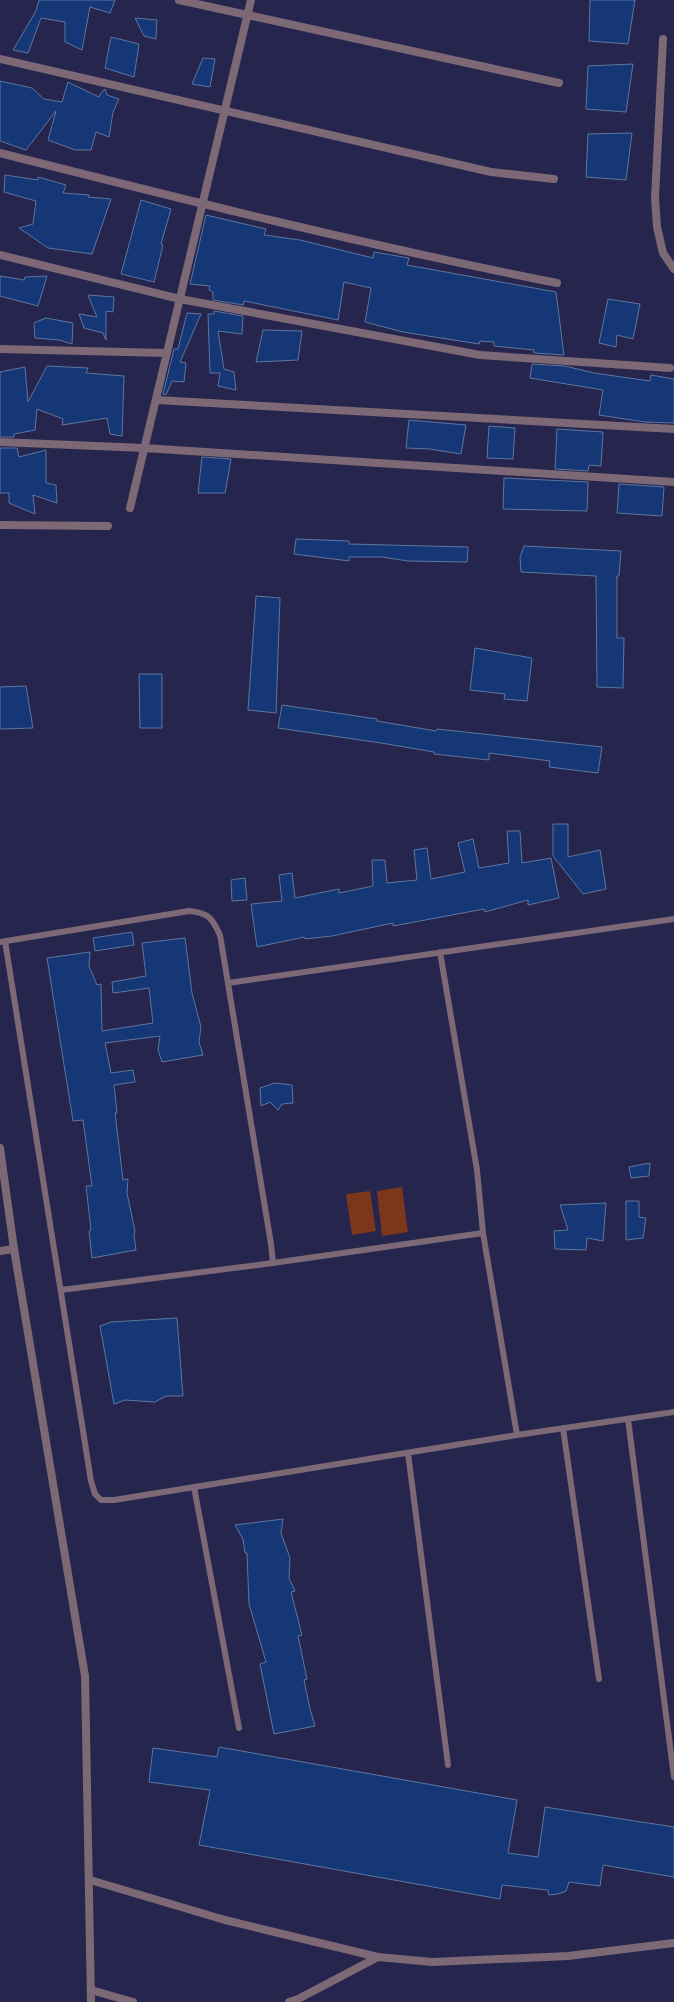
<svg xmlns="http://www.w3.org/2000/svg" width="674" height="2002" font-family="Spectral,serif">
<rect width="100%" height="100%" fill="#25254d"/>
<path fill="#7c3619" d="M402 1187 408 1232 382 1236 377 1191Z
M370 1191 376 1231 352 1235 346 1194Z"/>
<path fill="#163775" stroke="#5e76a0" d="M39 0H115L110 13 90 7 82 50 65 42V22L41 18 28 53 13 50 36 11Z
M590 0H635L628 44 589 41Z
M135 18 157 20 156 39 144 36Z
M111 37 139 44 134 77 105 68Z
M203 58 215 59 210 87 192 84Z
M633 64 626 112 586 109 588 66Z
M0 81 32 88 44 99 62 102 68 82 99 97 101 93 105 89 107 95 119 99 113 112 109 137 96 132 91 150H75L48 140 56 111 26 150 0 141Z
M632 133 626 180 586 177 588 134Z
M5 175 38 180V177L66 185 63 193 89 195 88 197 111 199 92 254 48 248 19 228 33 224 36 201 4 192Z
M141 200 171 209 161 244 163 245 154 282 121 274Z
M206 215 266 229 264 235 300 240 373 258 374 252 409 258 407 265 556 292 564 355 534 353V350L494 346V342L480 341 479 344 403 332 365 322 371 288 344 282 338 320 244 301 243 305 213 300V292L209 290 210 286 190 284Z
M0 276 24 280 25 277 47 276 38 306 0 296Z
M88 295 114 297 113 312 106 311V340L103 333 84 328 79 314 97 317Z
M608 299 640 304 633 339 617 335 616 347 599 343Z
M214 311 243 316 242 334 218 331 224 369 234 372 236 390 218 386 220 373H210L208 314H214Z
M187 313 201 314 180 362 186 363 184 382 172 381 166 395 163 394 174 349H178Z
M46 318 73 323 72 344 59 340 35 338 34 323Z
M263 330 302 331 298 360 256 362Z
M532 364 565 366 594 373 650 381 651 375 674 379V423L645 422 599 415 603 390 530 378Z
M47 366 88 368 86 373 124 376 122 436 110 434 107 418 62 425 63 419 37 409 35 430 14 434V437H0V372L25 367 28 402Z
M409 420 466 425 461 454 430 449 406 448Z
M489 426 515 428 513 459 487 458Z
M557 429 603 432 601 466 589 465 588 471 555 469Z
M0 448H17L19 457 46 450V483L56 485 57 503 33 495 35 514 9 503V493H0Z
M202 457 231 459 225 493H198Z
M504 478 588 482 587 511 503 509Z
M619 484 664 487 662 516 617 513Z
M296 539 349 541V544L468 547 467 562 408 561 382 557H349V561L294 554Z
M524 546 621 551 619 576H617V638H624L623 688 597 687 596 576 521 572 520 557Z
M256 596 280 598 276 713 248 710Z
M475 648 532 658 527 701 504 699 505 694 470 690Z
M139 674H162V728H140Z
M26 686 33 728 0 729V687Z
M282 705 377 719V721L436 731 437 729 602 747 598 773 549 767 550 761 489 753V760L434 754V752L381 743 278 728Z
M553 824H568V857L600 850 606 889 583 894 553 856Z
M507 831H520L522 863 551 858 559 898 528 905V900L485 912 484 909 393 926V923L332 936 305 939 304 937 257 947 251 904 282 901 279 875 292 873 295 898 339 889V893L373 886 372 860H385L387 883 417 880 414 850 427 848 431 879 465 872 458 843 473 839 479 868 509 863Z
M245 878 247 900 232 901 231 880Z
M132 932 134 945 95 951 93 938Z
M185 938 192 993 201 1027 199 1042 203 1055 162 1062 158 1050 160 1036 105 1043 111 1073 133 1070 135 1082 114 1085 117 1113H115L123 1180 128 1179 127 1193 135 1231 134 1235 136 1250 92 1258 89 1231 91 1230 86 1186H92L83 1120 73 1121 47 958 90 952 89 966 97 985 101 984 102 1031 153 1023 149 988 113 993 112 982 146 976 142 943Z
M275 1083 292 1085 293 1103 282 1104 278 1110 270 1102 261 1106 260 1088Z
M650 1163 649 1176 631 1178 629 1167Z
M626 1201H639V1217L646 1218 643 1238 626 1240Z
M606 1203 603 1241 587 1238 586 1250 555 1249 554 1231 568 1230 560 1205Z
M177 1318 183 1396H166L155 1402 125 1400 114 1404 100 1326 111 1322Z
M283 1519 281 1533 290 1558 289 1578 295 1591 291 1592 302 1635 298 1636 307 1679 304 1680 310 1709 315 1726 274 1734 260 1664 266 1662 249 1604 247 1553H245L243 1539 235 1525Z
M219 1747 517 1800 508 1853 538 1857 545 1807 674 1827V1877L603 1865 600 1886 569 1882 566 1891 558 1894 549 1895 548 1890 502 1885 500 1899 199 1845 210 1790 149 1782 153 1748 217 1757Z"/>
<g fill="none" stroke-linecap="round" stroke-linejoin="round">
<path stroke="#7d6875" stroke-width="6" d="M5 941 91 1481 95 1494 101 1500H114L517 1435 483 1233 477 1170 440 952
M0 942 189 911C209 913 212 918 220 935L271 1244 273 1263
M228 983 674 919
M61 1290 273 1263 483 1233
M628 1419 674 1777
M563 1428 599 1679
M517 1435 674 1412
M408 1453 448 1765
M194 1487 239 1728"/>
<path stroke="#7d6875" stroke-width="8" d="M179 0 559 83
M663 39 655 198 657 227 663 253 674 269
M0 59 491 172 554 179
M0 153C185 200 370 246 557 283
M0 255 180 299 480 355 670 368
M0 349 167 353
M156 400 674 429
M0 442 144 448 674 482
M130 508 251 0
M0 525 108 526
M0 1251 14 1249
M90 1880 225 1920 378 1957 432 1962 568 1956 674 1943
M91 1990 133 2002
M289 2002 298 1999 378 1957"/>
<path stroke="#7d6875" stroke-width="8" d="M0 1148 14 1249 85 1676 91 2002"/>
</g>
</svg>
